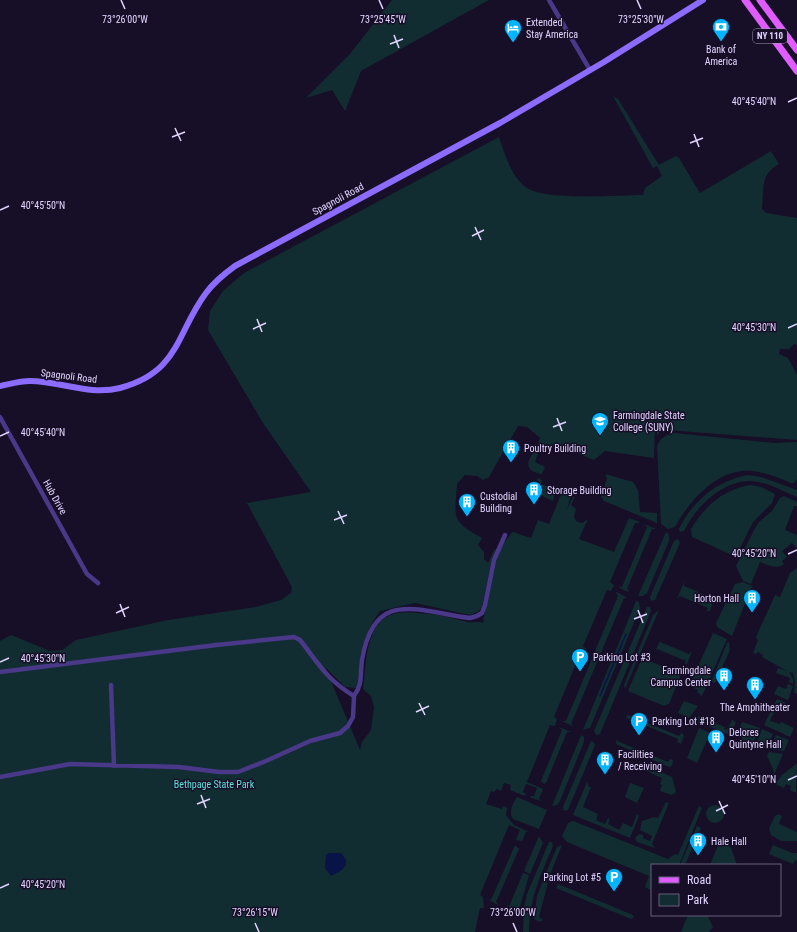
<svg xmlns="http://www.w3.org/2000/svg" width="797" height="932" font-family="'Roboto Condensed',sans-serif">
<rect width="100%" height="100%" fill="#170e27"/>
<path fill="#112d32" d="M392 0H489L361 71 345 111 332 90 306 98 350 54Z
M613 96 618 99 659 165 676 156 679 158 700 193 771 151 779 164C760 174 764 189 762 209L766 213 797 218V345L794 344 789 349H780L779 354 788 358 797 375V440L667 430 660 432 657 436V428L655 427 654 458 605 451 594 460 559 446H554L551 449 542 445 540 448 537 446 540 438 527 427 518 426 489 477 483 480 477 476 465 475 457 484C455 519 450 520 482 538L478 545 484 552V559L488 563 494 550 496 549 491 563 482 607 478 612 470 615 415 603 380 611C370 625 362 642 360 660 359 670 359 679 356 688L345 687 325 667 360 750 362 742 371 730 374 707 371 696 363 689C367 664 364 618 398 613 408 611 419 613 429 614 443 615 454 619 468 622 473 623 478 621 483 623 488 596 492 551 513 532L531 538 538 520 549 524 562 492 566 490 571 495 567 509 573 497H575L571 505 576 509 574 517 576 521 582 523 588 519 579 539 614 552 629 518 640 522 638 523H635L610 582 614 585 611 591 607 590 583 646 587 649H582L554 717 557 719 555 726 550 725 527 782 543 789 539 799 542 801 531 798 530 796H534L537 788 526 784 523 792 526 794 525 796 510 790 511 785 504 783 501 791 497 789 494 792 491 791 486 804 502 809 503 806 507 808 506 815 514 825 529 832H526L522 841 516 840 520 830 509 825 480 895 483 897 484 908H480L475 932H0V641L11 635 50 651 62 650 76 640 168 620 256 607 281 600 291 593 292 587 247 503 311 492 263 423 208 330 210 311 223 291 244 273 499 137C505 154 511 177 527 188 547 201 617 195 643 195L645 188 662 176 657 166 653 168Z
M675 433 775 443 797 442V479L794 483H791C779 478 767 473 753 471 718 467 690 500 675 527L668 529 661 524 657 446C661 437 665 435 675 433Z
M537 450 539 451 535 462 545 467 542 474C524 472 525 460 537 450Z
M605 474 633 482 638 490 640 512 657 513V523L604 501 601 497 607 479Z
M748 475 761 477 797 490V497C782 491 764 480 747 481 720 483 695 508 684 531L680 532 679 529C693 500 717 481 748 475Z
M538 478 542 480 541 484 554 489 557 486 553 501 536 493 540 482 537 481Z
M751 485 761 487 775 494 772 503 753 522 737 554 732 555 692 537 691 529C705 506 723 489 751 485Z
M784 496 797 502V506H794L785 530 797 535V548L792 543 782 551 787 557 782 561 784 564C776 570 769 565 760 562L751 584 743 581 736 566 754 530 759 522 772 511 780 498Z
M644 524 656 529H652L627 589 629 590 628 592 618 587H622L647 527Z
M666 532 669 535V541L647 593 643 596H638Z
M678 539 680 543 655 600 651 601 650 597 674 541Z
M797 568V694L794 693 795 683 793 673 789 672 793 679V684L789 682 790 678 776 673 778 668 787 671 762 657 763 655 758 652 756 654 753 653 758 640 756 637 775 595 780 597 790 573Z
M684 582V586L712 598 715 595 710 611H707L708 608 680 596 677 599Z
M743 582 752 586 732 636 717 627 716 623 735 584Z
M617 592 627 598H624L571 724 573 726H572L562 721H566L618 596 616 593Z
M636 601 639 602 640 608 590 728 583 730Z
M647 607H650L651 611 600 734 596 735 594 731Z
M659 610 625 689 624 685 653 615Z
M713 633 727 639 702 696 697 692 698 690 694 688 695 685 691 683 692 680Z
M661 638 660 642 689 654 692 651 687 664H685L686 661 657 649 655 652Z
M729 642 730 650 715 683 711 682 727 643Z
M642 658 681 674 669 704 664 706 628 691Z
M788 684 793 686 788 700 774 694 778 686 786 689Z
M777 699 786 703 785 705 778 703 770 721 780 724 781 722 794 728 790 737 764 725Z
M684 701 698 706 689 718 678 713Z
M629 711 628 715 679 736 681 733 683 734 684 736 681 744 677 742 678 739 627 718 625 721Z
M698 716 725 727 724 729 727 730 732 720 736 722 730 735 698 722Z
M742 722 760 728 753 743 742 740V738L737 736Z
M559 727 571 732H567L546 783 544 784 541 781 562 730Z
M699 728 710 733 697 763 687 758Z
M762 729 773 734 767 748 756 745Z
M581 735 584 737V742L560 801 557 805 552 806Z
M776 735 789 740 784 751 770 749Z
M617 737V741L668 762 670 759 673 760 672 766 669 767 616 744Z
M591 741 594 742 595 745 568 810 564 811 563 807Z
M769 752 783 754 774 775 773 769 767 756Z
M639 762 672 777 676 792 672 795 660 791 662 785 660 784 662 778 635 766Z
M796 764H797L796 793 790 790 791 786 786 784 784 788 775 784 782 775Z
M587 782 589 787H591L583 807 598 814 596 820 605 824 608 818 610 819 608 824 619 830 623 823 632 827 637 814 639 816 630 838 573 815Z
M630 783 644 788 637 803 625 797Z
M517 797 547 810 539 829 513 819C508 812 513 803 517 797Z
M666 802 669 803 652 844 655 848 637 842 635 838 639 834 643 835V838L650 841 652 836 640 830 642 821 654 817 658 818Z
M706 814a9 9 0 1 1 18 0a9 9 0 1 1-18 0Z
M699 806 702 808 679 865H652V891L645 887 649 876 567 842 562 836 568 823 573 821 668 859 675 854 678 855Z
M778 814 782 816 779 824 797 832V841H781L771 835 769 828 775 816Z
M697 826 701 828 685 865H680Z
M539 836 543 843 530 874 524 871Z
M721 838 731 848 737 865H710Z
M549 842H552L553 846C541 874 529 900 529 932H523L524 907 527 894Z
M515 845 519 849 496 902 498 905 487 899 491 900Z
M562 845 547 882 543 880 557 847Z
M773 845 792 853H797V861L795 860 793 864 769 854Z
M523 873 529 875 519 910 516 912 508 909Z
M543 881 548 883 539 917 543 920 540 922 534 919 537 896Z
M558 884 633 915 634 917 631 919 556 888Z
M688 915H707L713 927 709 932H681Z"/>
<path fill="#081347" d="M341 853 346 860V865L342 870 331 876 325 868 326 855 329 853Z"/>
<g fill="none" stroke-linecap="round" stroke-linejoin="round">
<path stroke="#081347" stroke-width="1.5" d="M600 696 626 634"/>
<path stroke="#4a3888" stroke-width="4.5" d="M549 0 590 70
M0 417 87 574 98 583
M0 672 216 645 294 637 300 640C319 664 327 680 354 696L353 717 348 726 340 733 310 741 266 761 238 772H219L179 767 70 764 0 777
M111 685 114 766
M354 696C363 684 360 673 362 660 374 588 417 611 470 618L477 616 482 613 485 605 494 560 505 535"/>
<path stroke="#8b6cff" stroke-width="6" d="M0 386C10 384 20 381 30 381 61 381 89 396 120 388 180 372 176 333 206 293 214 282 224 274 235 266L500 123 604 62 703 0"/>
<path stroke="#e15cff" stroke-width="7" d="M745 0 797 71
M760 0 797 50"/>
</g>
<path fill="none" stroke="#e2d5ff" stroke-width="1.5" d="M121 0 125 9M379 0 383 9M637 0 641 9M394 35 399 48M390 44 403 39M788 102 797 98M175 128 181 141M694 134 699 147M172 137 185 132M690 143 703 138M0 210 9 206M475 227 481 240M472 236 484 230M257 319 262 332M788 328 797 324M253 329 266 323M557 418 562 431M553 427 566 422M0 436 9 432M338 511 344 524M334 520 347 515M788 554 797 550M120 604 125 617M638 610 643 623M116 613 129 607M634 619 647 614M0 662 9 658M419 703 425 715M416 712 429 706M788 780 797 776M201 795 206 808M719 801 725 814M197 804 210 799M716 811 728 805M0 888 9 884M255 923 259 932M513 923 517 932"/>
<defs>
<symbol id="bank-pin" viewBox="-11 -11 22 30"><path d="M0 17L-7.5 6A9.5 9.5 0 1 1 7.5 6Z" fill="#01b5ff" stroke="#170e27"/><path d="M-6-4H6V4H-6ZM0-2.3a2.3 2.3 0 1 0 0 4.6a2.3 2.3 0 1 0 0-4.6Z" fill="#fff"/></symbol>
<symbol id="hotel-pin" viewBox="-11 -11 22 30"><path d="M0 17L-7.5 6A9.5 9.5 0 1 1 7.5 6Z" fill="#01b5ff" stroke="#170e27"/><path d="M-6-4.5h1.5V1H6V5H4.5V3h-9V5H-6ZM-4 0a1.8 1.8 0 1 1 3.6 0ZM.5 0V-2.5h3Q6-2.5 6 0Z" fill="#fff"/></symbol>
<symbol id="university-pin" viewBox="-11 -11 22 30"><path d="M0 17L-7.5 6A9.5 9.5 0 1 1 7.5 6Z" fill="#01b5ff" stroke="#170e27"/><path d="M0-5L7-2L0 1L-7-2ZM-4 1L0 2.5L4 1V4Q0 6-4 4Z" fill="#fff"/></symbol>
<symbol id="building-pin" viewBox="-11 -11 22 30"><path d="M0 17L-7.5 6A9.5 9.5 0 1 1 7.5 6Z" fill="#01b5ff" stroke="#170e27"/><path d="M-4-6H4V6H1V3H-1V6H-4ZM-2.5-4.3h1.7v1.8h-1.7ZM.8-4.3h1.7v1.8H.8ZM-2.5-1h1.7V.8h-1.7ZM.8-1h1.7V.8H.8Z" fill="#fff"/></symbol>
<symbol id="parking-pin" viewBox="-11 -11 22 30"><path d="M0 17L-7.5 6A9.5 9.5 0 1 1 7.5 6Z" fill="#01b5ff" stroke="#170e27"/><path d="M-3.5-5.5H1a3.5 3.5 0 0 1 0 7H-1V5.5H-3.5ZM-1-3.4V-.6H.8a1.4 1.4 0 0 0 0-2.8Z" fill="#fff"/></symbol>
</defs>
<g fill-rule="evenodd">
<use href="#bank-pin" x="711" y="17" width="20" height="27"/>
<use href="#hotel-pin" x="503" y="18" width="20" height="27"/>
<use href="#university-pin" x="590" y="411" width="20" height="27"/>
<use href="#building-pin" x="501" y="438" width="20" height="27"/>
<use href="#building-pin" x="524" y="480" width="20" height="27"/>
<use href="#building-pin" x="457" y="492" width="20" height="27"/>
<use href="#building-pin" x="742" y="588" width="20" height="27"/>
<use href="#parking-pin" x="570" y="647" width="20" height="27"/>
<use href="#building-pin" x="714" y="666" width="20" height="27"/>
<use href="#building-pin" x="745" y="675" width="20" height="27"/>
<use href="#parking-pin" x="629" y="711" width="20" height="27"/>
<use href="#building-pin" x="706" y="728" width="20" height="27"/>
<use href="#building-pin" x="595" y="750" width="20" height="27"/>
<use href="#building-pin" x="688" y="831" width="20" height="27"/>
<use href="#parking-pin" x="604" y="867" width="20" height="27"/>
</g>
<g text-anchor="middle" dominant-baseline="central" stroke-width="3" stroke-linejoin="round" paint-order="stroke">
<rect fill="#170e27" stroke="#a599be" stroke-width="1" x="753" y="29" width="34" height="14" rx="3"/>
<g font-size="9" font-weight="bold" fill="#e2d5ff">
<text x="770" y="36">NY 110</text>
</g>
<g font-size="10" fill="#e2d5ff" stroke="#170e27" text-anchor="start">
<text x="526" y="22">Extended<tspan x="526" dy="12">Stay America</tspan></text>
<text x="721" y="49" text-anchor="middle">Bank of<tspan x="721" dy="12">America</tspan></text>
<text x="613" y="415">Farmingdale State<tspan x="613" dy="12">College (SUNY)</tspan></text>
<text x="524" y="448">Poultry Building</text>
<text x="547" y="490">Storage Building</text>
<text x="480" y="496">Custodial<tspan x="480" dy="12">Building</tspan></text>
<text x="739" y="598" text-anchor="end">Horton Hall</text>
<text x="593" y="657">Parking Lot #3</text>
<text x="711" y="670" text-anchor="end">Farmingdale<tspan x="711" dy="12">Campus Center</tspan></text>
<text x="755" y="707" text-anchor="middle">The Amphitheater</text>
<text x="652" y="721">Parking Lot #18</text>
<text x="729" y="732">Delores<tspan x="729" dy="12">Quintyne Hall</tspan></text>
<text x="618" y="754">Facilities<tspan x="618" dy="12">/ Receiving</tspan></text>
<text x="711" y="841">Hale Hall</text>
<text x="601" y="877" text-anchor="end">Parking Lot #5</text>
</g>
<g font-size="10" fill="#e2d5ff" stroke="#170e27">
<text transform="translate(338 199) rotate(-28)">Spagnoli Road</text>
<text transform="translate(69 376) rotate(7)">Spagnoli Road</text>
<text transform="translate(55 497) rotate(61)">Hub Drive</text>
</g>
<g font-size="10" fill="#5ce4dc" stroke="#170e27">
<text x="214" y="784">Bethpage State Park</text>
</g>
</g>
<g font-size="10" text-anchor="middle" fill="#e2d5ff" stroke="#170e27" stroke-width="3" stroke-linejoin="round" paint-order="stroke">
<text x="125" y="23">73°26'00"W</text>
<text x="383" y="23">73°25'45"W</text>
<text x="641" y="23">73°25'30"W</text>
<text x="754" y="105">40°45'40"N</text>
<text x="43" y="209">40°45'50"N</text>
<text x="754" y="331">40°45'30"N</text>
<text x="43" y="436">40°45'40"N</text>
<text x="754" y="557">40°45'20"N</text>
<text x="43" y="662">40°45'30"N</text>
<text x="754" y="783">40°45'10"N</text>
<text x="43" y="888">40°45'20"N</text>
<text x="255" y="916">73°26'15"W</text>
<text x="513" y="916">73°26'00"W</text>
</g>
<rect x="651" y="864" width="130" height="52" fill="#170e27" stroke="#685e7d"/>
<rect x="659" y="877" width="20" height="6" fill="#e15cff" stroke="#685e7d"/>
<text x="687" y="884" font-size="12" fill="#e2d5ff">Road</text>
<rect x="659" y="894" width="20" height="12" fill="#112d32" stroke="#685e7d"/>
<text x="687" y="904" font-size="12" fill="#e2d5ff">Park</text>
</svg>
